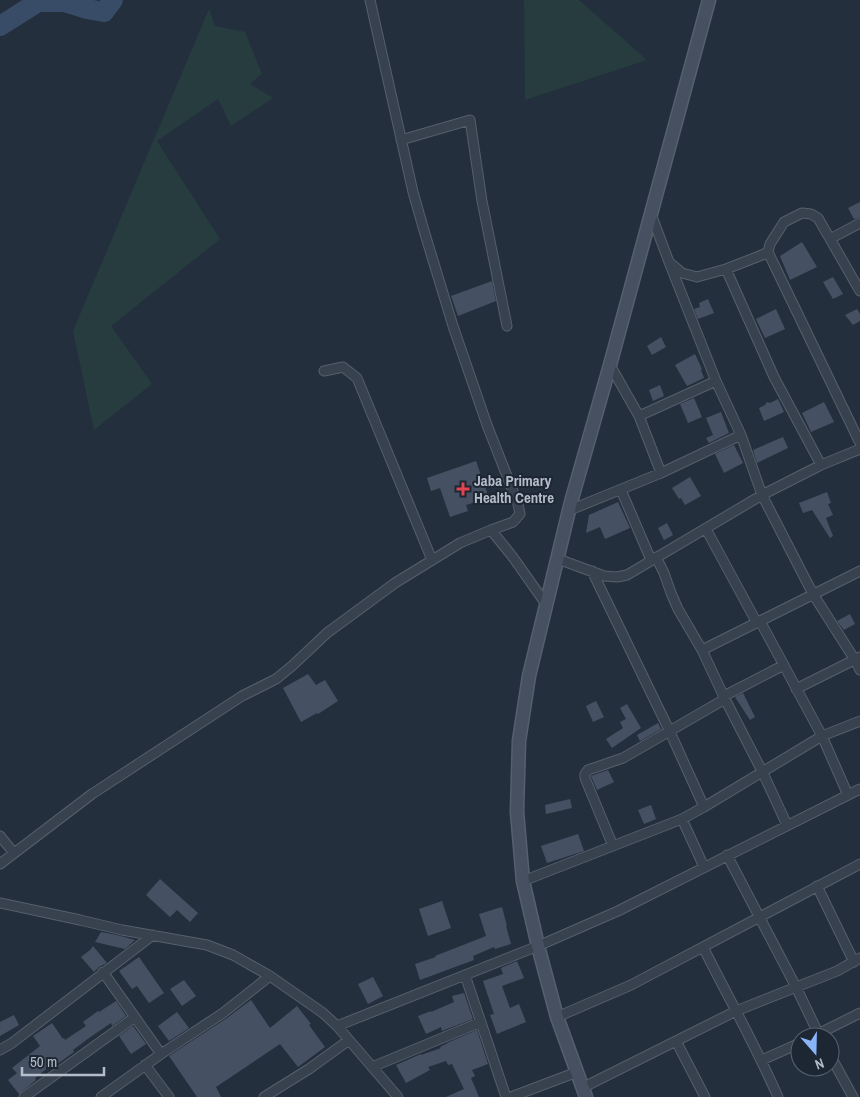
<svg xmlns="http://www.w3.org/2000/svg" width="860" height="1097" font-family="'Archivo Narrow',sans-serif">
<rect width="100%" height="100%" fill="#242f3e"/>
<path fill="#263c3f" d="M524 0H579L647 60 525 100Z
M209 9 215 26 245 32 262 74 250 84 273 98 231 126 218 99 157 141 220 239 111 326 152 384 94 430 73 331Z"/>
<g fill="none" stroke-linecap="round" stroke-linejoin="round">
<path stroke="#394c67" stroke-width="20" d="M0 26 38 2H64L87 9 104 12 113 0"/>
</g>
<path fill="#455162" d="M860 202V217L854 219 848 208Z
M802 242 817 267 790 280 780 256Z
M833 277 843 294 833 299 823 282Z
M492 281 496 301 458 316 451 296Z
M708 299 714 313 698 319 694 309 700 307 699 303Z
M776 309 785 329 765 338 756 319Z
M857 309 860 314V321L853 325 845 315Z
M661 337 666 347 652 355 647 346Z
M695 354 702 369 701 370 704 378 687 386 675 365Z
M660 385 664 396 653 401 649 390Z
M694 398 702 417 688 423 680 404Z
M778 399 784 412 764 421 759 408 765 405 767 402 770 403Z
M824 402 834 422 811 432 802 413Z
M721 412 729 433 709 443 706 438 713 435 706 418Z
M783 437 788 448 757 463 753 450Z
M734 445 743 463 724 473 715 454Z
M476 461 489 498 466 505 468 511 450 517 440 488 431 491 427 478Z
M690 477 701 496 685 505 681 498 679 499 672 488Z
M827 492 831 503 828 504 833 515 826 518 833 536 830 538 812 510 803 513 799 503Z
M618 502 630 528 605 539 600 527 586 533 589 515Z
M667 523 673 535 664 540 658 528Z
M850 614 855 624 844 630 837 621Z
M308 674 316 685 325 680 338 701 318 714 317 713 301 722 283 688Z
M743 693 755 717 750 720 735 697Z
M596 701 604 717 593 722 586 706Z
M627 704 641 728 612 748 606 739 623 728 620 722 626 719 620 708Z
M658 723 661 729 640 741 637 735Z
M608 770 614 782 597 790 591 776Z
M570 799 572 808 546 814 545 805Z
M651 805 656 819 644 824 638 810Z
M578 834 584 851 547 863 541 846Z
M160 879 198 913 190 922 177 910 170 917 146 895Z
M442 901 451 928 428 936 419 909Z
M502 907 507 926H506L511 944 495 949 494 947 473 956 474 960 420 980 415 964 436 957 435 956 486 936 479 914Z
M101 932 117 935 135 940 125 949 95 942Z
M93 946 107 963 99 967 94 972 81 957 90 950Z
M139 957 164 993 149 1003 137 986 132 989 119 971Z
M517 961 524 978 502 986 510 1008 519 1004 526 1022 497 1034 490 1015 494 1014 483 981 503 974 501 968Z
M373 977 383 996 368 1004 358 984Z
M184 980 196 996 182 1006 170 989Z
M464 993 473 1019 442 1031 441 1027 426 1034 418 1016 431 1011V1012L454 1002 452 996Z
M251 1000 270 1028 297 1006 311 1024 309 1025 325 1047 298 1067 280 1044 216 1087 221 1097H197L169 1056 227 1018Z
M116 1001 126 1016 112 1026 111 1023 89 1038 73 1050 74 1052 56 1065 55 1062 35 1078 36 1080 19 1094 8 1080 17 1073 12 1068 40 1046 33 1036 52 1023 63 1039 64 1038 65 1040 86 1026 83 1022 98 1011 99 1012Z
M177 1012 189 1028 169 1041 158 1026Z
M14 1015 19 1025 0 1036V1022Z
M133 1026 146 1044 131 1054 119 1036Z
M477 1030 488 1064 472 1070 475 1076 471 1078 479 1097H446L464 1089 452 1064 448 1065 446 1061 428 1067 430 1070 406 1083 396 1065 421 1054V1055L441 1048 440 1047 448 1043H447Z"/>
<g fill="none" stroke-linecap="round" stroke-linejoin="round">
<defs>
<path id="street" d="M401 140 470 120 482 201 507 326
M651 214 669 262 682 273 697 277 726 269 762 255 768 252 770 244 784 222 802 213 811 214 818 218 860 291
M830 239 860 223
M768 252 860 443
M669 262 716 381 741 435 762 495 813 594 855 660 860 670
M726 269 774 377 821 465
M610 365 639 416 661 473 741 435
M324 371 343 367 357 378 432 560
M639 416 716 381
M621 490 651 560
M570 510 661 473
M706 529 757 623
M491 530 512 556 546 604
M656 557 664 573 671 593 678 609 702 650 725 699 763 773 787 825
M558 559 604 576 617 577 627 575 762 495 821 465 860 449
M592 571 670 732 704 807
M760 621 822 736 848 795
M702 650 860 571
M796 689 860 657
M724 696 784 665
M682 819 704 867
M0 836 14 853
M613 846 585 778V774L588 770 623 758 725 699
M727 855 796 987 820 1037
M0 864 92 794 242 696 276 679 292 666 327 633 395 583 460 543 491 530 513 522 520 514 518 504 487 425 453 326 425 234 413 192 370 0
M523 881 682 819 704 807 822 736 860 721
M817 886 854 962
M0 903 80 920 122 930 207 945 233 955 270 976 323 1013 337 1026 398 1097
M703 947C728 997 756 1046 778 1097
M103 972 161 1054
M465 975 506 1097
M557 1017 631 985 860 864
M337 1026 538 946 618 911 860 789
M812 1037 860 1013
M676 1041 705 1097
M0 1050 12 1043 153 935
M830 1055 853 1097
M762 1060 800 1043
M145 1065 169 1097
M372 1067 481 1022
M582 1088 736 1011 837 971 860 958
M24 1097 135 1017
M101 1097 161 1054 223 1013 270 976
M264 1097 309 1069 349 1040
M511 1097 577 1072"/>
<path id="secondary" d="M586 1097 557 1017 538 946 523 881 517 812 519 741 529 676 571 502 610 365 709 0"/>
</defs>
<use href="#street" stroke="#565f6c" stroke-width="11"/>
<use href="#secondary" stroke="#565f6c" stroke-width="15"/>
<use href="#street" stroke="#38414e" stroke-width="9"/>
<use href="#secondary" stroke="#465061" stroke-width="12"/>
</g>
<path fill="#e0444e" stroke="#1d2633" stroke-width="2" d="M460.5 481.5h5v5h5v5h-5v5h-5v-5h-5v-5h5z"/>
<g text-anchor="middle" dominant-baseline="central" stroke-width="4" stroke-linejoin="round" paint-order="stroke">
<g font-size="15" font-weight="bold" fill="#b4bcc9" stroke="#1d2633" text-anchor="start">
<text x="474" y="480">Jaba Primary<tspan x="474" dy="17">Health Centre</tspan></text>
</g>
</g>
<g transform="translate(815 1052) rotate(160)"><circle r="24" fill="#1d2633" stroke="#59626f"/>
<path d="M0-4L9 19L0 12L-9 19Z" fill="#8ab4f8"/>
<text y="-8" font-size="14" font-weight="bold" text-anchor="middle" fill="#b4bcc9">N</text>
</g>
<path d="M22 1067v8h82v-8" fill="none" stroke="#b4bcc9" stroke-width="2.5"/>
<text x="30" y="1067" font-size="15" fill="#b4bcc9" stroke="#1d2633" stroke-width="4" paint-order="stroke">50 m</text>
</svg>
